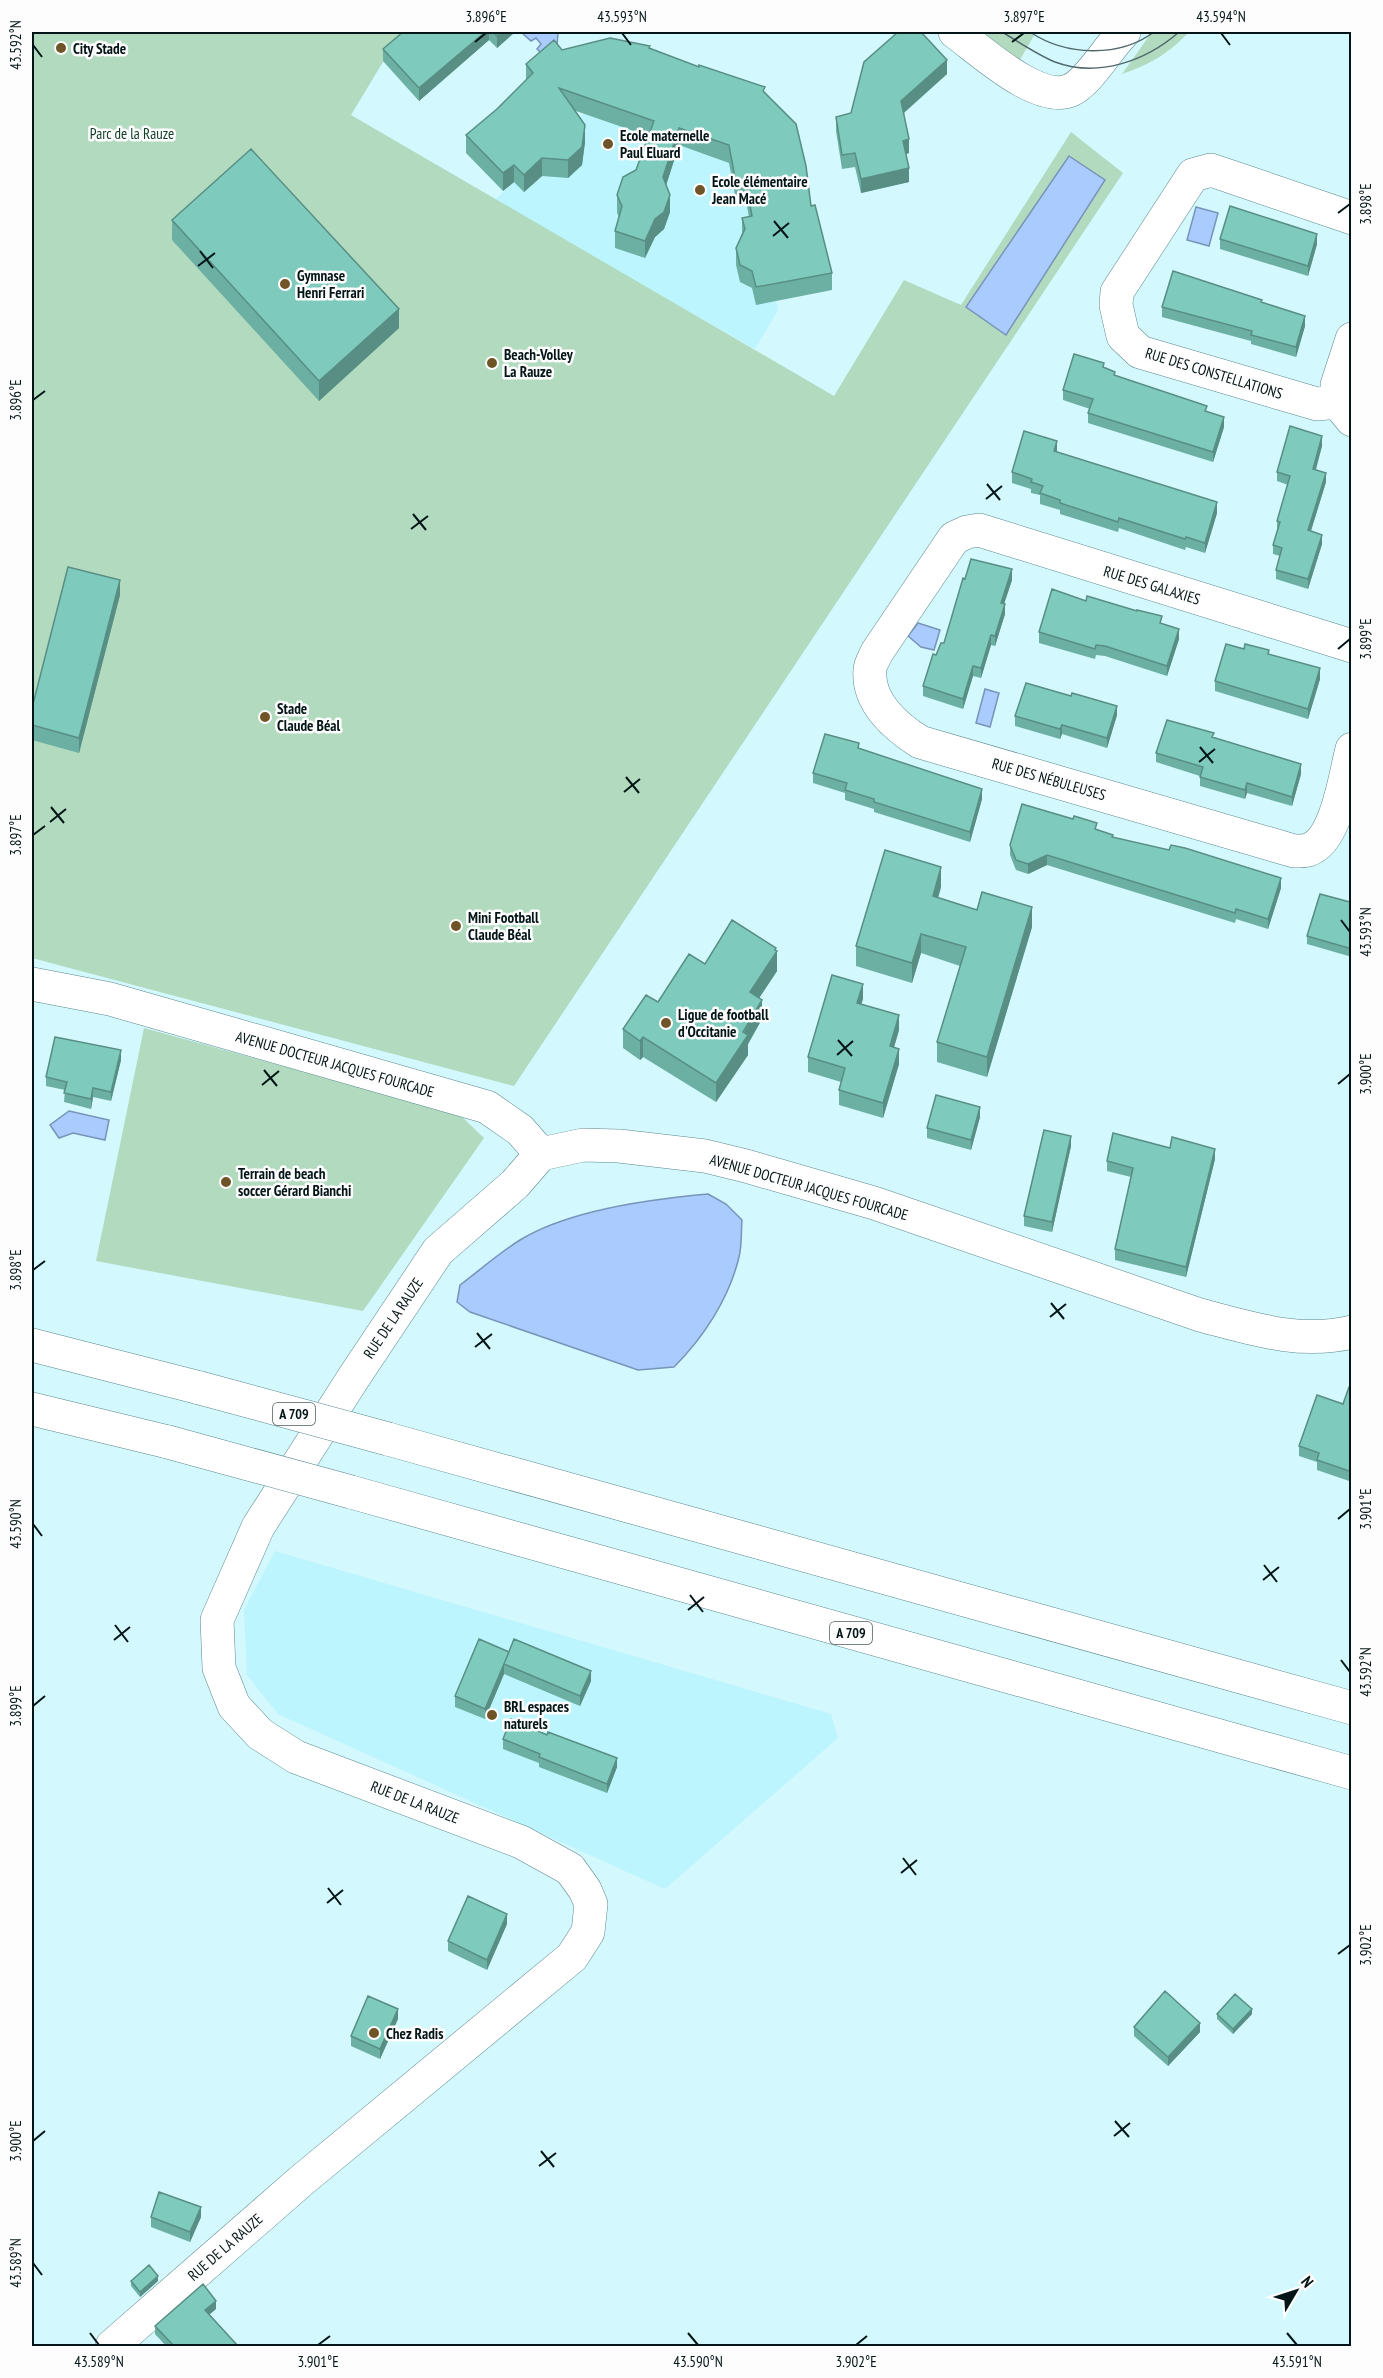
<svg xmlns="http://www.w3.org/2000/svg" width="1383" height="2378" font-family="'PT Sans Narrow',sans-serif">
<rect width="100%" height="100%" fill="#d3f8fd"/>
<path fill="#bcf5fd" d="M629 70 731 104 778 310 755 349 494 201Z
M275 1551 831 1714 838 1738 665 1889 278 1714 247 1675 244 1610Z"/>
<path fill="#b1dabf" d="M32 32H401L351 115 834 396 904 280 961 305 1071 132 1123 173 514 1086 32 958Z
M971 32H1036L1017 65Z
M1152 32H1189C1168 54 1151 64 1122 74Z
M144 1028 460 1115 484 1138 363 1311 96 1261Z"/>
<path fill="#a9cbfd" stroke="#7894b8" stroke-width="1.5" d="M524 32H558L557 47 545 57 537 49 541 44 536 38 531 41 522 33Z
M1069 156 1105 180 1006 335 966 307Z
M1196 207 1218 213 1209 246 1187 240Z
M918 623 940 630 934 650 921 647 908 636Z
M985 689 999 693 990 727 976 723Z
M69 1111 109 1120 105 1140 73 1133 59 1138 50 1125Z
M708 1194 726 1204 742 1220C741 1232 742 1246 739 1257 729 1299 703 1338 674 1367L638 1370 470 1312 457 1302 460 1285C480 1270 499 1253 520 1240 569 1210 651 1199 708 1194Z"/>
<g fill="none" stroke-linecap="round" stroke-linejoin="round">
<defs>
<path id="street" d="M955 32C980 50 1039 105 1071 90 1089 82 1109 46 1124 32
M1352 339 1337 385V402L1352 420
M1337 402 1317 404 1140 352 1123 336 1116 305 1117 292 1193 175 1211 170 1352 218
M1352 646 979 530 967 532 954 538 877 652C875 657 870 664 870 670 867 702 896 727 920 742L1294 851C1298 851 1304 851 1308 850 1337 841 1345 775 1352 749
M32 984 110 999 487 1107 520 1130 541 1154
M541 1154 583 1145 619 1146 705 1156 746 1166 874 1203 1200 1315C1250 1328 1300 1345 1352 1332
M112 2346 301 2181 572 1957 588 1932 591 1904 585 1890 570 1869 521 1842 296 1757 260 1734 234 1706 219 1668 217 1620 258 1527 354 1377 438 1251 515 1184 541 1154"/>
<path id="highway" d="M32 1345 200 1388
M32 1409 168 1442
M388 1439 1352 1708
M351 1492 1352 1773"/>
</defs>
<use href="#street" stroke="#5c888e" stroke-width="34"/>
<use href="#highway" stroke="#5c888e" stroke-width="34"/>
<use href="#street" stroke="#fff" stroke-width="33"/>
<use href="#highway" stroke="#fff" stroke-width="33"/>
<path stroke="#50696c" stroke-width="1.5" d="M1002 32C1019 42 1036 54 1055 62 1098 78 1146 61 1179 32
M1030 32C1066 56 1119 58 1154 32"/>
<defs>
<path id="highway-bridge" d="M200 1388 388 1439
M168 1442 351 1492"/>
</defs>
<use href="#highway-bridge" stroke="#5c888e" stroke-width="34" stroke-linecap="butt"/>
<use href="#highway-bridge" stroke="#fff" stroke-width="33"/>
</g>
<path fill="#6cafa3" d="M403 32H515L497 48 489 40 419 101 383 61V49Z
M650 49 765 92 811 206 832 273V290L756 305 752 288 740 282 736 265V248L742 233V218L749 217 746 201 735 195 729 163 679 145 666 185 670 212 664 229 655 237 645 258 615 248V231L619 217 617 213V195L636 170 648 136 576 111 585 142 582 165 568 178 542 176 524 192 514 182 503 191 466 153V135L497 109 526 80V64L562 50Z
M947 74 904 113 909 153 906 154 909 182 861 193 855 167 842 169 836 131V117L851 113Z
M172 220 399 328 319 401 172 240Z
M1220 239 1317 244 1308 276 1220 249Z
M1262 303 1305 326 1296 357 1251 344V341L1162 317V307Z
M1104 368 1115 376 1207 411 1224 427 1213 462 1088 423V413L1090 409 1063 400V390Z
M1322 446 1316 470 1326 482 1311 531 1322 544 1308 589 1276 579V570L1280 556 1273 554V545L1278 531 1277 530V521L1288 485 1277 481V472Z
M1057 452 1217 513 1205 553 1186 547 1185 550 1119 528 1118 532 1060 514V510L1040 504V495L1031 493V489L1012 483V472Z
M965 579 1012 580 1004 604 1005 614 995 646 991 645 981 678 973 676 963 709 923 696V686L944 643Z
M120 595 79 753 32 740V708Z
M1086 601 1162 624 1179 639 1167 676 1105 656 1096 655 1095 659 1039 643V632Z
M1244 649 1269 654 1320 679 1308 719 1215 691V681Z
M1071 696 1117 715 1107 748 1062 734 1060 739 1015 726V716Z
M1214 738 1301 774 1292 806 1247 793 1245 799 1200 786V776L1156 762V753Z
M859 749 982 799 970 842 874 812V809L845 800V793L813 783V773Z
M1097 830 1113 838 1281 888 1268 929 1236 919 1235 923 1047 865 1028 874 1016 870 1010 855V845Z
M941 887 938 898 1032 927 987 1077 937 1062V1042L960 966 921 953 912 983 856 966V946Z
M1352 897V957L1307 944V936L1350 902Z
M776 951 777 971 759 998 762 1019 748 1044V1055L716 1102 643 1057 640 1060 623 1048V1029L705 964Z
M863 999 861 1004 899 1030 894 1047 899 1064 883 1118 839 1105V1090L841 1082 808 1072V1057Z
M121 1060 111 1101 93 1097 91 1109 64 1102 65 1090 46 1086V1077Z
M980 1117 971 1150 927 1138V1128Z
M1071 1146 1052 1232 1024 1226V1216Z
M1170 1148 1215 1159 1186 1277 1115 1260V1249L1131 1177 1107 1171V1161Z
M1352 1387V1482L1317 1470V1462L1299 1456V1446L1343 1404Z
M509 1652 591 1681 580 1706 504 1674 485 1719 455 1707V1696Z
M503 1739 617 1767 607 1793 539 1767V1763L503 1749Z
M507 1924 487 1970 448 1951V1941Z
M1217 2014H1252L1233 2034 1217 2019Z
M398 2019 380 2059 351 2046V2036Z
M1134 2027 1200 2032 1168 2066 1134 2036Z
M151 2217H201L190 2242 151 2227Z
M131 2281H158L140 2297 131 2286Z
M216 2309 209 2315 238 2346H166L155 2334V2326Z"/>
<path fill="#588e84" d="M485 32H489V40L419 101V88Z
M501 32H515L497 48V36Z
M947 60V74L901 115V101Z
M585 125V142L582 165 568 178V160Z
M679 128V145L663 195V177Z
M909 139V153L903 155V141Z
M542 158V176L524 192V175Z
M514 165V182L503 191V173Z
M909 168V182L861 193V179Z
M670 195V212L664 229 655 237 645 258V241L655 219Z
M1317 234V244L1308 276V266Z
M399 309V328L319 401V381Z
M1305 316V326L1296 357V347Z
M1224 417V427L1213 462V452Z
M1322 436V446L1313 478V469Z
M1057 441V451L1054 461V451Z
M1326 473V482L1308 540V530Z
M1217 502V513L1205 553V543Z
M1322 535V544L1308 589V579Z
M1012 569V580L1001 613V603Z
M120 580V595L79 753V738Z
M1005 604V614L995 646V636Z
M1179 629V639L1167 676V666Z
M991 635V645L981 678V668Z
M973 666V676L963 709V699Z
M1320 668V679L1308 719V709Z
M1117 706V715L1107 748V738Z
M1062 725V734L1060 739V729Z
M1301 764V774L1292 806V797Z
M1247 783V793L1245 799V790Z
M982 789V799L970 842V832Z
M1047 855V865L1028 874V864Z
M941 867V887L933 916V896Z
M1281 878V888L1268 929V919Z
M1032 907V927L987 1077V1057Z
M921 934V953L912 983V963Z
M776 948V953L777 951V971L750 1012V992Z
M863 984V999L857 1018V1003Z
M762 1000V1019L748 1044V1055L716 1102V1083Z
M899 1015V1030L890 1061V1046Z
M643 1037V1057L640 1060V1041Z
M899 1049V1064L883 1118V1103Z
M121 1050V1060L111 1101V1092Z
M93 1088V1097L91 1109V1099Z
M980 1107V1117L971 1150V1140Z
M1071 1136V1146L1052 1232V1222Z
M1215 1149V1159L1186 1277V1267Z
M509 1652 504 1664V1674L485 1719V1709Z
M591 1671V1681L580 1706V1696Z
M617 1758V1767L607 1793V1784Z
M507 1914V1924L487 1970V1960Z
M398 2009V2019L380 2059V2049Z
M1252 2009V2014L1233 2034V2029Z
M1200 2023V2032L1168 2066V2057Z
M201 2207V2217L190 2242V2232Z
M158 2276V2281L140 2297V2292Z
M216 2301V2309L205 2318V2310Z"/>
<path fill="#7ecbbd" stroke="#588e84" stroke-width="1.5" d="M403 32H485L419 88 383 49Z
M493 32H501L497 36Z
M898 32H921L947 60 901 101 909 139 903 141 909 168 861 179 855 153 842 155 836 117 851 113 864 62Z
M610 38 650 46 649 48 699 67V65L765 87 763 91 796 124 806 166 811 206 815 205 832 273 756 287 752 271 740 265 736 248 745 229 742 218 752 216 746 184 735 178 729 145 679 128 663 177 670 195 664 212 655 219 645 241 615 231 622 206 617 195 623 177 636 170 654 121 559 88 585 125 582 147 568 160 542 158 524 175 514 165 503 173 466 135 497 109 533 73 526 64 554 40 562 50Z
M251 149 399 309 319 381 172 220Z
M1230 206 1317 234 1308 266 1220 239Z
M1173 271 1262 300 1261 302 1305 316 1296 347 1251 335 1252 331 1162 307Z
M1074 354 1104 363 1103 367 1115 372 1114 375 1207 406 1205 411 1224 417 1213 452 1088 413 1093 399 1063 390Z
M1290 426 1322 436 1313 469 1326 473 1308 530 1322 535 1308 579 1276 570 1282 548 1273 545 1280 522 1277 521 1290 476 1277 472Z
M1024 431 1057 441 1054 451 1217 502 1205 543 1186 537 1185 539 1119 518 1118 522 1060 503V500L1040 493 1043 486 1031 482 1032 479 1012 472Z
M971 559 1012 569 1001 603 1005 604 995 636 991 635 981 668 973 666 963 699 923 686 933 654 936 655 941 643H944L963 578 965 579Z
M68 567 120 580 79 738 32 725V708Z
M1052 589 1086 601 1087 596 1137 611V610L1162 616 1160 623 1179 629 1167 666 1105 646 1096 645 1095 649 1039 632Z
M1226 644 1244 649 1245 644 1269 650 1268 654 1320 668 1308 709 1215 681Z
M1026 683 1071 696 1072 693 1117 706 1107 738 1062 725 1060 729 1015 716Z
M1167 720 1214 733 1212 737 1301 764 1292 797 1247 783 1245 790 1200 777 1203 767 1156 753Z
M825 734 859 743 858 748 982 789 970 832 874 802V799L845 790 847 783 813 773Z
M1022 804 1073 819 1074 816 1097 823 1095 829 1113 835 1112 837 1169 850 1171 845 1185 848 1281 878 1268 919 1236 909 1235 913 1047 855 1028 864 1016 860 1010 845Z
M885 850 941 867 933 896 977 910 982 892 1032 907 987 1057 937 1042 966 947 921 934 912 963 856 946Z
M1320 894 1350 902 1352 897V949L1307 936Z
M732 920 776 948 775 950 777 951 750 992 762 1000 743 1032 748 1035 716 1083 643 1037 640 1041 623 1029 646 995 658 1002 689 954 705 964Z
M832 975 863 984 857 1003 899 1015 890 1046 899 1049 883 1103 839 1090 845 1068 808 1057Z
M55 1037 121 1050 111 1092 93 1088 91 1099 64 1093 67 1082 46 1077Z
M936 1095 980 1107 971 1140 927 1128Z
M1044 1130 1071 1136 1052 1222 1024 1216Z
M1113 1133 1170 1148 1172 1137 1215 1149 1186 1267 1115 1249 1133 1168 1107 1161Z
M1349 1387H1352V1472L1317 1460 1319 1453 1299 1446 1317 1395 1343 1404Z
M479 1639 509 1652 485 1709 455 1696Z
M514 1639 591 1671 580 1696 504 1664Z
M511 1719 547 1735 548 1732 617 1758 607 1784 539 1757 540 1754 503 1739Z
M468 1896 507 1914 487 1960 448 1941Z
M1165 1991 1200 2023 1168 2057 1134 2027Z
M1235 1994 1252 2009 1233 2029 1217 2014Z
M368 1996 398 2009 380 2049 351 2036Z
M159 2192 201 2207 190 2232 151 2217Z
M149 2265 158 2276 140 2292 131 2281Z
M203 2284 216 2301 205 2310 238 2346H174L155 2326Z"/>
<path fill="none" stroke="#041517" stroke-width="2" d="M622 33 631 45M1221 33 1230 45M475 42 486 33M1012 42 1024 33M33 45 42 57M1338 213 1350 204M774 221 788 238M773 236 789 223M200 251 213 268M198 266 215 253M33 400 45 391M987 484 1000 500M986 499 1002 486M413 514 426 530M411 529 428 516M1338 649 1350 639M1200 747 1213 763M1199 762 1215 749M626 777 639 793M624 792 640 779M51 807 64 823M50 822 66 809M33 835 45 826M1341 920 1350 932M838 1040 852 1056M837 1055 853 1041M264 1070 277 1086M1338 1084 1350 1074M262 1085 279 1071M33 1270 45 1261M1051 1303 1064 1319M1050 1317 1066 1304M477 1333 490 1349M475 1347 492 1334M1338 1519 1350 1509M33 1524 42 1536M1264 1565 1277 1582M1263 1580 1279 1567M690 1595 703 1612M688 1610 704 1597M115 1625 128 1642M114 1640 130 1627M1341 1660 1350 1672M33 1706 45 1696M903 1858 916 1875M901 1873 917 1860M328 1888 341 1905M327 1903 343 1890M1338 1954 1350 1945M1115 2121 1129 2137M1114 2136 1130 2123M33 2141 45 2131M541 2151 554 2167M539 2166 556 2153M33 2263 42 2275M90 2333 99 2345M688 2333 698 2345M1287 2333 1297 2345M318 2345 330 2336M856 2345 867 2336"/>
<g fill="#6f5427" stroke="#fdfdfd" stroke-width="2">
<circle cx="61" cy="48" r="6"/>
<circle cx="608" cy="144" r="6"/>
<circle cx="700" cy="190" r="6"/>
<circle cx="285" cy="284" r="6"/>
<circle cx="492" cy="363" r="6"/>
<circle cx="265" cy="717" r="6"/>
<circle cx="456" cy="926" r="6"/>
<circle cx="666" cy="1023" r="6"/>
<circle cx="226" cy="1182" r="6"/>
<circle cx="492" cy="1715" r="6"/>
<circle cx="374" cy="2033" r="6"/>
</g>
<g text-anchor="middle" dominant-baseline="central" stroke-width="5" stroke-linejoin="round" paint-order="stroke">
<g fill="#fdfdfd" stroke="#4f5b5c" stroke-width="1.5">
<rect x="273" y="1403" width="42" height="22" rx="4.5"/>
<rect x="830" y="1622" width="42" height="22" rx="4.5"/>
</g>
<g font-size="14" font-weight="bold" fill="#041517">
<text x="294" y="1414">A 709</text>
<text x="851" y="1633">A 709</text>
</g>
<g font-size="15" font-weight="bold" fill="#041517" stroke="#fdfdfd" text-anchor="start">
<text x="73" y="48">City Stade</text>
<text x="620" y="135">Ecole maternelle<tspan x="620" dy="17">Paul Eluard</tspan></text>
<text x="712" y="181">Ecole élémentaire<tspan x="712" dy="17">Jean Macé</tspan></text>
<text x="297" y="275">Gymnase<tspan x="297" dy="17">Henri Ferrari</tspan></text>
<text x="504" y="354">Beach-Volley<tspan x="504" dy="17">La Rauze</tspan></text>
<text x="277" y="708">Stade<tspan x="277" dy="17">Claude Béal</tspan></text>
<text x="468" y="917">Mini Football<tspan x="468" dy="17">Claude Béal</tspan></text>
<text x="678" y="1014">Ligue de football<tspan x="678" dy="17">d'Occitanie</tspan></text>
<text x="238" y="1173">Terrain de beach<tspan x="238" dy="17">soccer Gérard Bianchi</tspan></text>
<text x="504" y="1706">BRL espaces<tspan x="504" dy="17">naturels</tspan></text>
<text x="386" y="2033">Chez Radis</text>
</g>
<g font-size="15" fill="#0f3c24" stroke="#fdfdfd">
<text x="132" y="133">Parc de la Rauze</text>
</g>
<g font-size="15" fill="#041517" stroke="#fdfdfd">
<text transform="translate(1214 373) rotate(17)">RUE DES CONSTELLATIONS</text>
<text transform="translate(1152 585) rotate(17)">RUE DES GALAXIES</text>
<text transform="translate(1049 779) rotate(16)">RUE DES NÉBULEUSES</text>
<text transform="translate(335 1064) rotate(16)">AVENUE DOCTEUR JACQUES FOURCADE</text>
<text transform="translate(809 1187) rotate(16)">AVENUE DOCTEUR JACQUES FOURCADE</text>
<text transform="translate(393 1318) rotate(-56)">RUE DE LA RAUZE</text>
<text transform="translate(415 1802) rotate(21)">RUE DE LA RAUZE</text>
<text transform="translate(225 2247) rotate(-41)">RUE DE LA RAUZE</text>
</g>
</g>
<rect width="1383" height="2378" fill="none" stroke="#fdfdfd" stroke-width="66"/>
<g transform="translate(1296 2291) rotate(51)" stroke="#fdfdfd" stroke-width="4.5" paint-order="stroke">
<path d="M0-4.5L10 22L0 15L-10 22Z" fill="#041517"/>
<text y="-9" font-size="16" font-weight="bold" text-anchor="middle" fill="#041517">N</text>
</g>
<rect x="33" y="33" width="1317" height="2312" fill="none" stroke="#041517" stroke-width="2"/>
<g font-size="15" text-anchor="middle" fill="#041517">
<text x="486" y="22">3.896°E</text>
<text x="622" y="22">43.593°N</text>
<text x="1024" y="22">3.897°E</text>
<text x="1221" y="22">43.594°N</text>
<text transform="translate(16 45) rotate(-90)" y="5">43.592°N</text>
<text transform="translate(1366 204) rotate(-90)" y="5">3.898°E</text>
<text transform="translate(16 400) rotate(-90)" y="5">3.896°E</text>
<text transform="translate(1366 639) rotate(-90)" y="5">3.899°E</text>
<text transform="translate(16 835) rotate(-90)" y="5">3.897°E</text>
<text transform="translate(1366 932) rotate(-90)" y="5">43.593°N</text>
<text transform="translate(1366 1074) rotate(-90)" y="5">3.900°E</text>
<text transform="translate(16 1270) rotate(-90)" y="5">3.898°E</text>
<text transform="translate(1366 1509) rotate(-90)" y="5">3.901°E</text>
<text transform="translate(16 1524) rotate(-90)" y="5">43.590°N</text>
<text transform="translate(1366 1672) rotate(-90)" y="5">43.592°N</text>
<text transform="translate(16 1706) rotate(-90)" y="5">3.899°E</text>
<text transform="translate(1366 1945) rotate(-90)" y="5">3.902°E</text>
<text transform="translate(16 2141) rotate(-90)" y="5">3.900°E</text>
<text transform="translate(16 2263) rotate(-90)" y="5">43.589°N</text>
<text x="99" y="2367">43.589°N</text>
<text x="318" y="2367">3.901°E</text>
<text x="698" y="2367">43.590°N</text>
<text x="856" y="2367">3.902°E</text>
<text x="1297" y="2367">43.591°N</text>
</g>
</svg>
